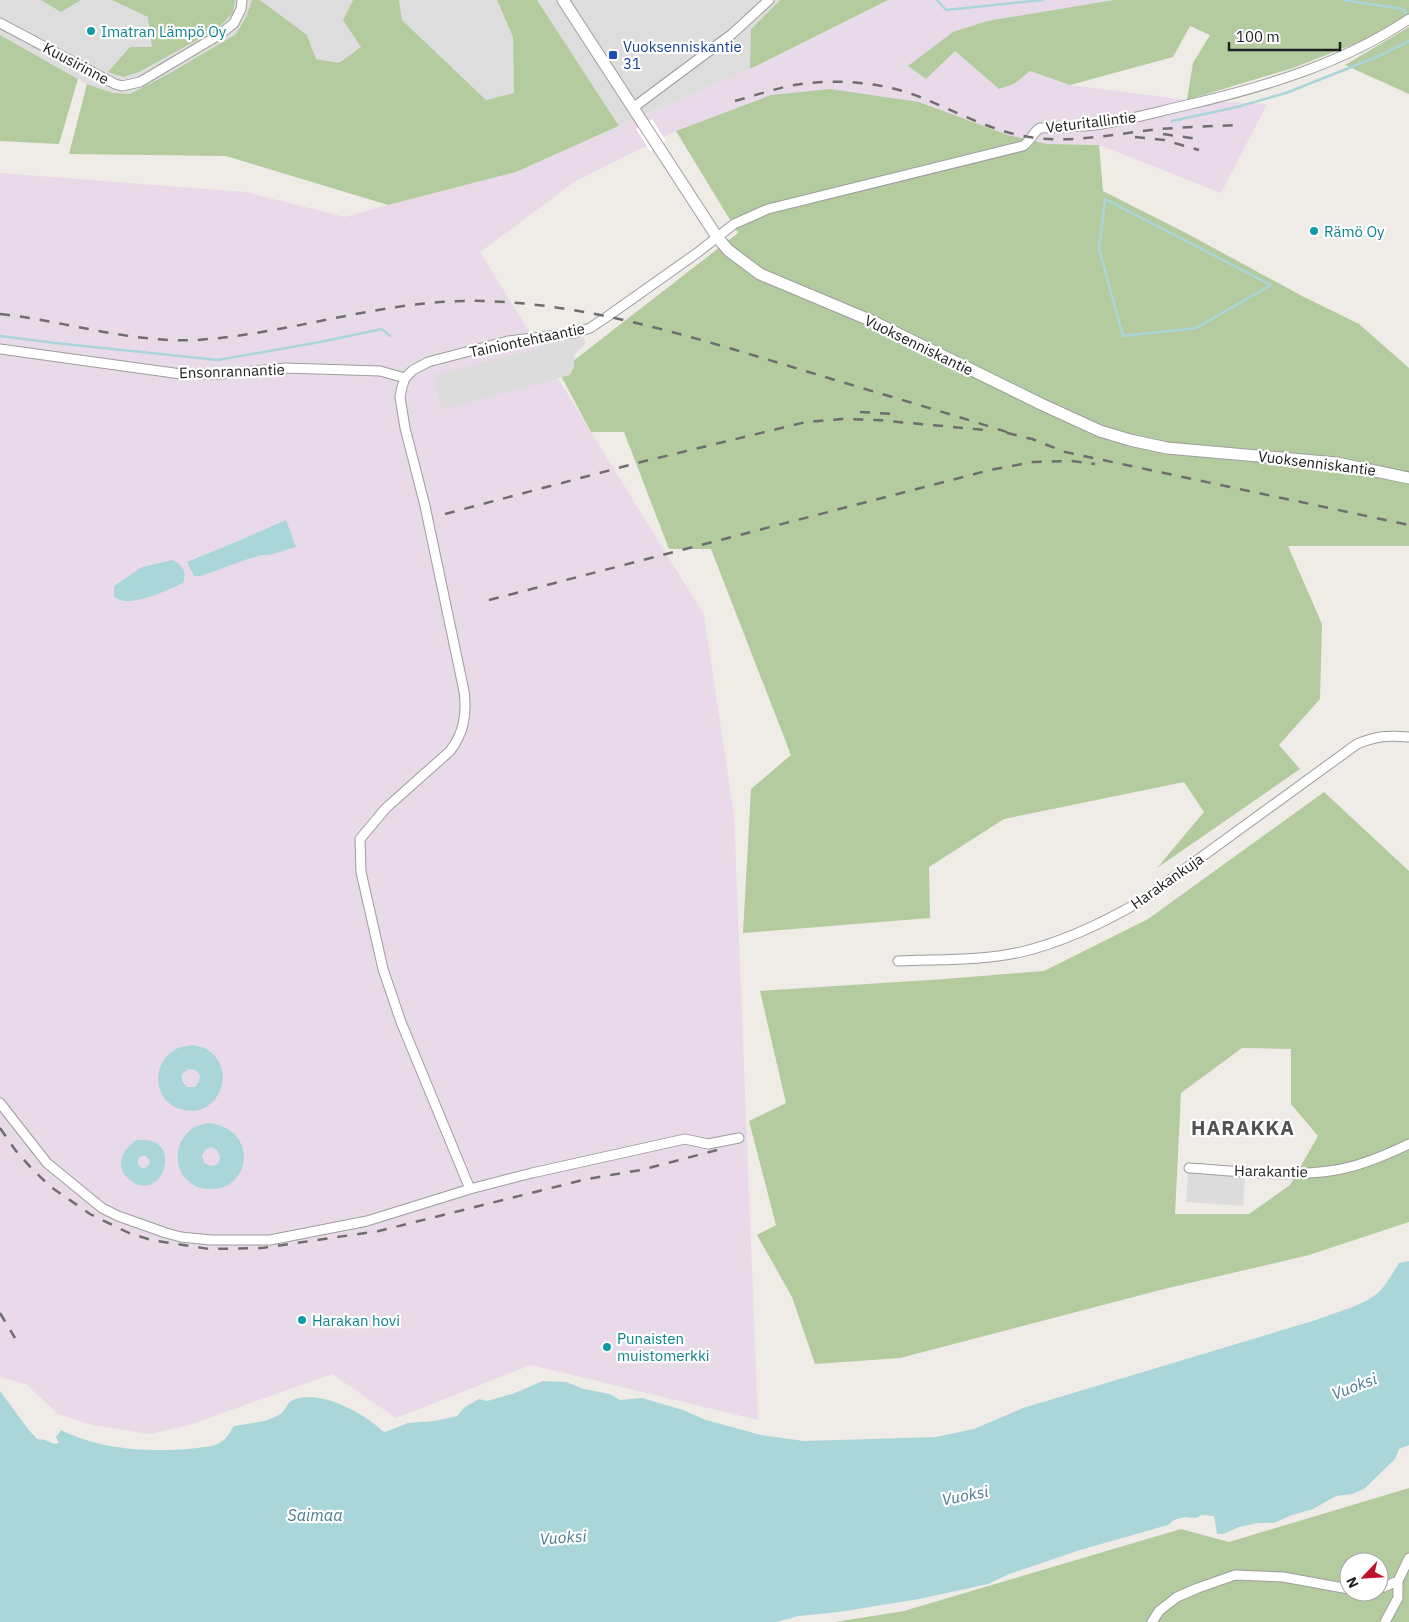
<svg xmlns="http://www.w3.org/2000/svg" width="1409" height="1622" font-family="'IBM Plex Sans',sans-serif">
<rect width="100%" height="100%" fill="#efebe7"/>
<path fill="#dedddd" d="M0 0H252L246 17 236 34 170 73 130 94 113 93 87 84 0 35Z
M260 0H353L343 20 362 47 339 63 316 59 307 35Z
M399 0H497L513 37 514 94 486 100 402 20Z
M537 0H780L751 29 750 69 619 126Z"/>
<path fill="#e8dae8" d="M888 0H1113L987 21 953 32 955 51 999 89 1014 84 1030 71 1070 85 1187 100 1267 104 1221 193 1099 145 1047 144 1008 135 919 102 771 95 676 131 574 182 480 252 704 615 734 815 758 1420 531 1365 396 1418 332 1374 189 1425 150 1434 93 1425 58 1414 26 1384 0 1377V173L245 192 345 217 388 205 516 172 750 69Z"/>
<path fill="#b3cb9f" fill-rule="evenodd" d="M41 0H81L61 12Z
M112 0H235L233 13 217 29 139 72 123 77 108 72 130 47H152L148 17Z
M252 0H260L307 35 316 59 339 63 361 47 343 20 353 0H399L402 20 486 100 514 93 513 37 497 0H537L619 126 516 172 388 205 226 156 69 154 87 84 113 93 130 94 170 73 236 34 246 17Z
M780 0H888L750 69 751 29Z
M1113 0H1409V14L1362 41 1293 68 1187 100 1193 63 1210 35 1190 26 1173 57 1070 85 1030 71 1014 84 999 89 955 51 926 79 908 66 953 32 987 21Z
M1409 27V94L1345 65Z
M0 35 78 79 59 144 0 141Z
M830 89 919 102 1008 135 1047 144 1099 145 1103 191 1186 233 1302 296 1359 324 1409 368V546H1288L1322 624 1320 699 1279 745 1300 769 1157 868 1204 812 1184 782 1004 819 929 867 930 918 743 933 751 789 791 755 711 549H669L624 432H591L559 372 738 233 676 131 771 95Z
M1324 792 1409 871V1222L1309 1255 1164 1289 900 1358 815 1364 792 1297 757 1235 776 1225 749 1121 786 1103 760 991 945 979 1044 971 1148 919ZM1242 1048 1291 1049V1104L1318 1136 1290 1185 1249 1214H1175L1181 1093Z
M1409 1488V1622H835L904 1611 1181 1529 1229 1542ZM1349 1562H1379V1592H1349Z"/>
<path fill="#dcdcdc" d="M583 337 586 343 574 355V367L570 375 442 410 434 375 537 349 541 342 561 341Z
M1188 1172 1245 1176 1243 1206 1186 1202Z"/>
<path fill="#abd6d9" fill-rule="evenodd" d="M286 520 296 547 269 555H261L248 559 201 576H194L187 562 236 542Z
M172 560C183 564 187 572 183 583 168 590 142 602 125 601 121 601 117 598 114 597V586L142 567Z
M193 1045C198 1046 204 1047 208 1050 239 1071 217 1121 180 1109 172 1107 164 1100 161 1092 153 1076 162 1055 178 1048 183 1046 189 1046 193 1045ZM188 1069 195 1070 200 1075 199 1082 195 1087H187L182 1081V1074Z
M208 1123C259 1128 252 1190 210 1189 201 1189 193 1186 186 1179 171 1163 177 1135 197 1126 200 1125 205 1124 208 1123ZM211 1147 217 1150 220 1157 218 1164 211 1166 204 1163 202 1156 205 1150Z
M137 1140C187 1135 162 1206 130 1180 114 1168 121 1149 137 1140ZM141 1156H146L150 1161 149 1165 145 1168C140 1168 137 1165 138 1159Z
M1409 1261V1445L1399 1449 1395 1459 1364 1489 1352 1494 1336 1496 1313 1509 1292 1515 1274 1523H1258L1239 1527 1223 1534H1217L1214 1516 1201 1515 1196 1518 1185 1517 1174 1520 1168 1525 1080 1550 1009 1574 988 1584 919 1599 839 1612 799 1616 776 1622H0V1391L28 1429 37 1439 45 1440 54 1444 59 1443 56 1437 61 1430C100 1450 153 1453 197 1448 204 1447 213 1447 219 1443 226 1440 230 1432 234 1426 248 1424 269 1422 282 1413 285 1410 287 1404 291 1401 313 1388 356 1409 373 1423 378 1426 380 1430 385 1432L408 1423 435 1421 457 1416 465 1407 479 1399 487 1401 512 1394 543 1381 566 1382 584 1389 610 1394 620 1400 642 1398 683 1410 706 1420 761 1435 804 1441 936 1437 974 1429 1023 1408 1316 1320C1336 1312 1367 1305 1381 1290 1388 1282 1393 1272 1399 1263Z"/>
<path fill="#fff" d="M652 119 666 141 650 151 636 129Z"/>
<g fill="none" stroke-linecap="round" stroke-linejoin="round">
<path stroke="#abd6d9" stroke-width="2.5" d="M937 0 946 10 1043 0
M1343 0 1403 9 1409 18
M1172 121 1237 107 1286 93 1379 56 1409 41
M1105 199 1271 285 1196 328 1123 336 1099 249Z
M0 336 55 343 218 360 320 342 382 329 390 336"/>
<defs>
<path id="minor" d="M0 23 115 84 122 86 140 82 219 35 234 23 241 9 242 0
M634 107 732 34 769 0
M0 349 181 374H221L285 368 380 371 405 378
M898 961C939 959 981 961 1021 952 1064 942 1103 923 1141 901L1357 744C1376 736 1388 735 1409 737
M0 1103 47 1163 102 1208 118 1216 166 1233 181 1237 211 1240H270L367 1221 470 1189
M739 1138 708 1144 685 1139 532 1173 470 1189 401 1022 383 969 361 872 360 839 386 808 450 751C464 733 467 714 464 691L425 506 405 428 400 397 402 387 405 378 413 370 428 362 508 341 574 333 590 328 608 316 697 253 734 224 768 209 1023 146C1031 141 1033 132 1040 128 1058 127 1076 127 1094 125 1125 121 1156 112 1187 105 1264 87 1342 64 1409 19
M1189 1168C1238 1171 1288 1178 1336 1170 1361 1166 1386 1155 1409 1144
M1379 1589 1398 1581 1409 1558
M1152 1622 1159 1611 1177 1597 1198 1588 1235 1575 1283 1577 1349 1589
M1385 1622 1398 1598V1581"/>
<path id="tertiary" d="M563 0 717 237 728 250 760 274 872 321 1041 404 1100 431 1130 440 1167 448 1337 463 1409 478"/>
</defs>
<use href="#minor" stroke="#9d9d9d" stroke-width="11"/>
<use href="#tertiary" stroke="#9d9d9d" stroke-width="13"/>
<use href="#minor" stroke="#fff" stroke-width="9"/>
<use href="#tertiary" stroke="#fff" stroke-width="11"/>
<path stroke="#6e6e6e" stroke-width="2.5" stroke-dasharray="10 10" stroke-linecap="butt" d="M735 101C753 96 771 90 789 86 831 78 880 81 920 97 955 111 991 131 1029 137 1073 144 1118 133 1161 129 1187 127 1214 126 1240 125
M1163 134 1198 139
M1135 137 1164 140 1199 150
M0 314C66 321 129 343 196 340 293 334 386 298 484 301 588 304 689 336 789 366 863 389 939 410 1013 434
M860 412 895 414
M1007 433 1032 439 1065 452 1409 525
M445 514 637 463 806 422 842 419 877 420 985 430
M489 600 990 470 1033 462 1072 461 1095 464
M0 1128 16 1151 33 1170 51 1187 90 1214 129 1233 151 1240 209 1249 262 1248 379 1231 587 1179 641 1170 725 1148
M0 1313 15 1338"/>
</g>
<g fill="#0f9aa8" stroke="#fff" stroke-width="2">
<circle cx="91" cy="31" r="5"/>
<circle cx="1314" cy="231" r="5"/>
<circle cx="302" cy="1320" r="5"/>
<circle cx="607" cy="1347" r="5"/>
</g>
<rect fill="#1a4fb4" stroke="#fff" stroke-width="2" x="608" y="50" width="10" height="10" rx="2.5"/>
<g text-anchor="middle" dominant-baseline="central" stroke-width="4.5" stroke-linejoin="round" paint-order="stroke">
<g font-size="15" fill="#0d838f" stroke="#fff" text-anchor="start">
<text x="101" y="31">Imatran Lämpö Oy</text>
<text x="1324" y="231">Rämö Oy</text>
<text x="312" y="1320">Harakan hovi</text>
<text x="617" y="1338">Punaisten<tspan x="617" dy="17">muistomerkki</tspan></text>
</g>
<g font-size="15" fill="#164399" stroke="#fff" text-anchor="start">
<text x="623" y="46">Vuoksenniskantie<tspan x="623" dy="17">31</tspan></text>
</g>
<g font-size="15" fill="#202020" stroke="#fff">
<text transform="translate(76 63) rotate(28)">Kuusirinne</text>
<text transform="translate(1091 122) rotate(-7)">Veturitallintie</text>
<text transform="translate(527 340) rotate(-12)">Tainiontehtaantie</text>
<text transform="translate(919 345) rotate(26)">Vuoksenniskantie</text>
<text transform="translate(232 371) rotate(-2)">Ensonrannantie</text>
<text transform="translate(1317 463) rotate(7)">Vuoksenniskantie</text>
<text transform="translate(1167 881) rotate(-35)">Harakankuja</text>
<text transform="translate(1271 1171) rotate(1)">Harakantie</text>
</g>
<g font-size="16" font-style="italic" fill="#4a7a90" stroke="#fff">
<text transform="translate(1354 1386) rotate(-21)">Vuoksi</text>
<text transform="translate(965 1495) rotate(-11)">Vuoksi</text>
<text x="315" y="1515">Saimaa</text>
<text transform="translate(563 1537) rotate(-4)">Vuoksi</text>
</g>
<g font-size="20" font-weight="bold" letter-spacing="1" fill="#535353" stroke="#fff">
<text x="1243" y="1127">HARAKKA</text>
</g>
</g>
<g transform="translate(1364 1577) rotate(245)"><circle r="24" fill="#ffffff" stroke="#a6a6a6"/>
<path d="M0-4L9 19L0 12L-9 19Z" fill="#be122e"/>
<text y="-8" font-size="14" font-weight="bold" text-anchor="middle" fill="#202020">N</text>
</g>
<path d="M1229 42v8h111v-8" fill="none" stroke="#202020" stroke-width="2.5"/>
<text x="1236" y="42" font-size="15" fill="#202020" stroke="#ffffff" stroke-width="4" paint-order="stroke">100 m</text>
</svg>
